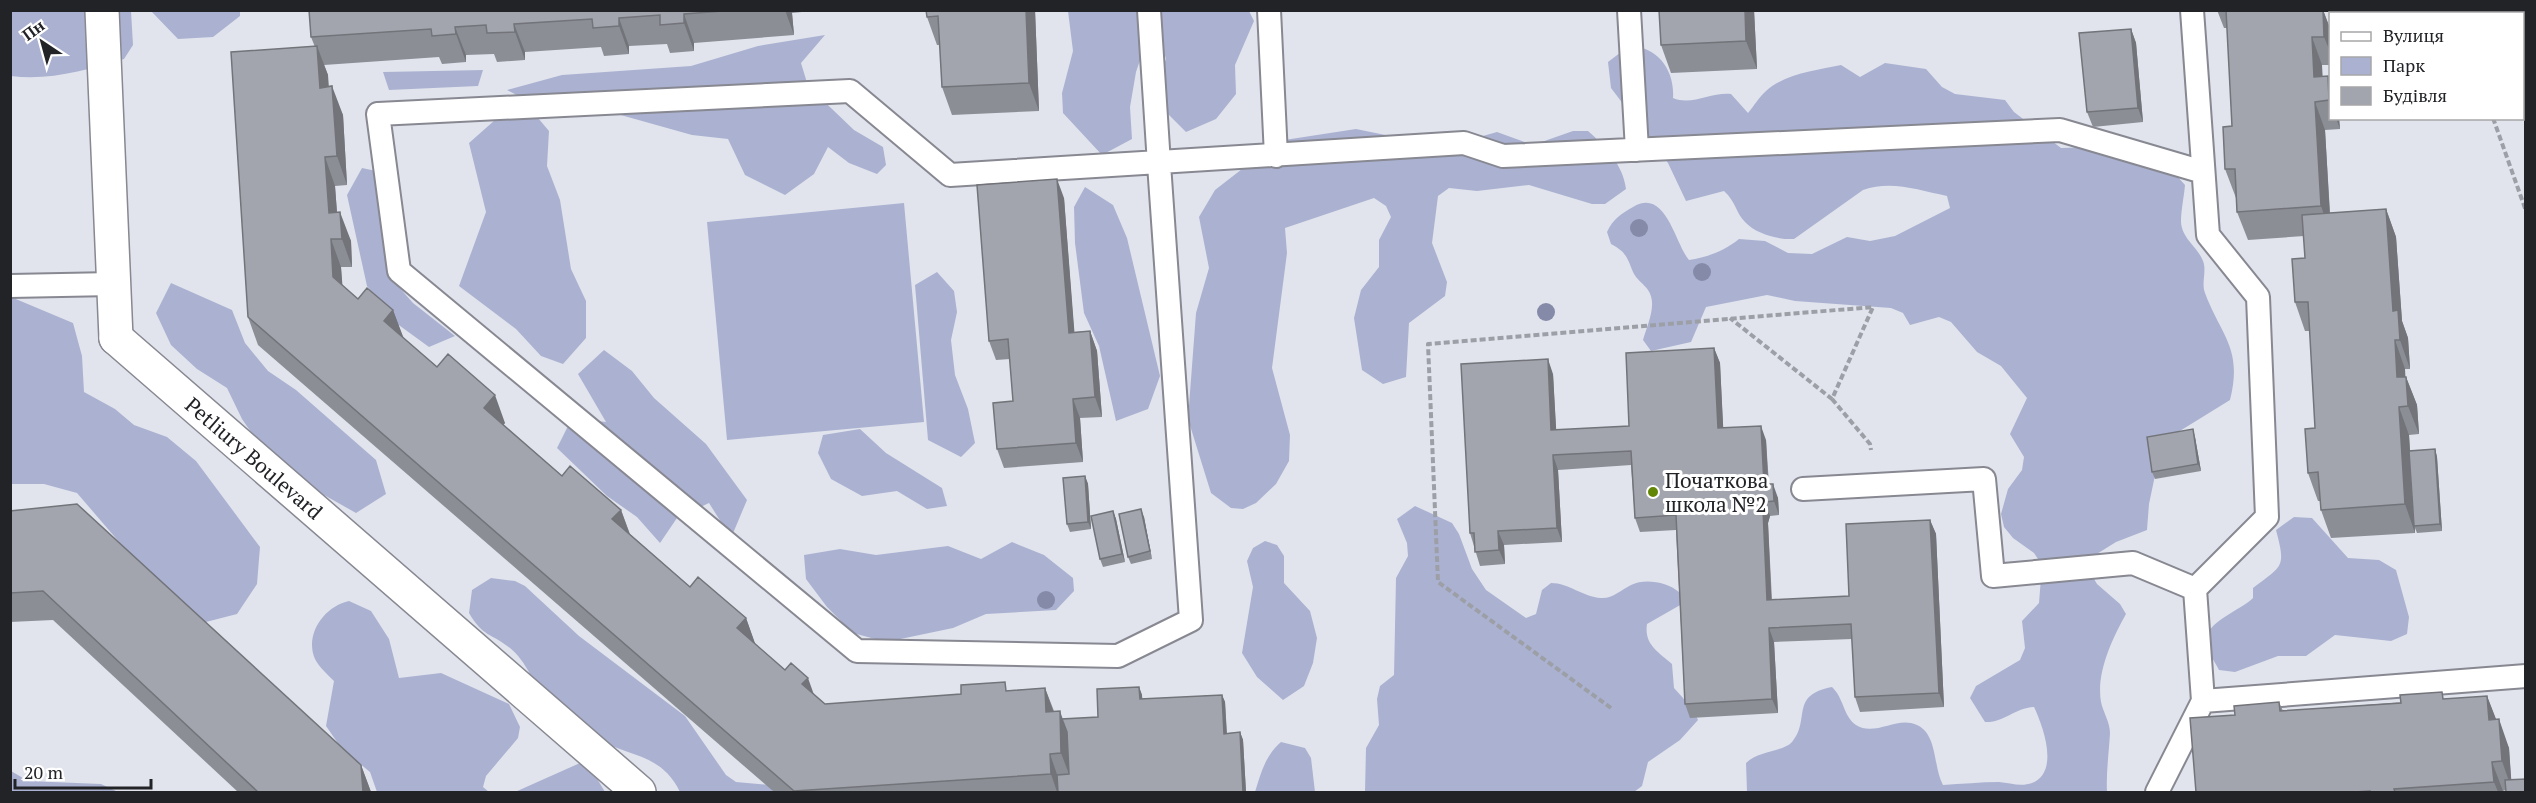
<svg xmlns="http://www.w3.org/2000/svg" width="2536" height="803" font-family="'PT Serif',serif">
<rect width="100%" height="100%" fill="#e1e4ed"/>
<path fill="#abb2d1" d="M10 11H131L133 45 124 59C87 70 49 81 11 76Z
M151 11H240V16L213 37 178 39Z
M1068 11H1142L1148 37 1136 72 1130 107 1132 139 1102 155 1063 113 1062 93 1073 51Z
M1152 11H1249L1254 21 1235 65 1236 94 1216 119 1186 132 1152 98 1166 59Z
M825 35 801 63 808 86 854 130 883 147 886 165 877 174 849 163 828 147 814 174 785 195 745 175 728 139 692 135 585 105 542 108 507 90 562 75 691 66 758 46Z
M1629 46C1658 46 1675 71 1673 98 1692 106 1711 92 1731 94L1748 113C1754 106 1759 97 1766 91 1784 74 1817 70 1841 65L1860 77 1885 63 1926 69 1942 87 1955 94 2005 100 2014 112 2061 148 2126 146 2176 175 2185 185C2184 197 2181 210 2181 222 2182 239 2198 247 2203 261 2207 271 2201 283 2205 293 2221 336 2243 348 2230 400L2162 442 2149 504 2147 530 2116 542 2084 562 2097 584 2120 604 2126 614C2112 639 2096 673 2101 702 2103 712 2110 722 2110 733 2109 753 2106 772 2107 792H1747L1746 763C1759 750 1783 752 1792 742 1811 720 1789 695 1832 687 1844 698 1843 716 1856 725 1873 736 1894 719 1911 723 1939 729 1932 765 1943 785 1961 784 1981 782 1999 782 2010 783 2021 787 2032 783 2060 772 2043 726 2034 707 2014 708 2004 723 1985 722L1970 698 1976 686 2020 660 2025 648 2022 621 2039 603 2042 565 2034 553 2013 538 2004 527 2001 514 2008 489 2022 470 2024 457 2010 434 2027 398 2001 366 1977 352 1951 322 1939 317 1910 325 1903 313 1891 308 1795 301 1767 295 1706 307 1691 342 1651 351 1643 340C1647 325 1658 304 1648 290 1644 284 1636 279 1633 272 1627 257 1626 252 1611 244L1607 232C1613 219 1621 214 1633 207 1666 187 1675 244 1689 260 1708 257 1724 251 1739 239L1765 241 1788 253 1812 254 1847 237 1870 241 1895 236 1950 208 1947 196C1918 190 1891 180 1863 190L1794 239C1779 240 1756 234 1745 222 1736 213 1736 202 1724 191L1686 201 1668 163 1611 88 1608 62Z
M483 70 478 86 389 90 383 72Z
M527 105 549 131 547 166 560 200 571 269 586 301V338L563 364 541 356 516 329 459 286 486 212 469 143 495 120Z
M1356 129 1444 147 1497 132 1533 145 1573 131H1588C1606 147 1623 165 1626 189L1605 204H1592L1529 185 1477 191 1449 188 1438 196 1432 243 1447 282 1445 296 1409 323 1406 377 1383 384 1362 370 1354 318 1361 290 1379 267V240L1391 217 1386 206 1374 198 1285 228 1287 253 1272 368 1290 435 1289 461 1276 484 1256 503 1243 509 1231 508 1211 493 1188 419 1196 313 1209 268 1199 217 1215 190 1278 141Z
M362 168 376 171 390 277 413 303 455 336 429 347 396 323 367 286 347 195Z
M1085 187 1113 205 1127 238 1160 376 1148 409 1116 421 1099 346 1084 313 1075 243 1074 207Z
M904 203 924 422 727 440 707 222Z
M937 272 954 291 957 312 951 340 955 375 968 409 975 443 961 457 928 440 915 285Z
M171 283 232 310 245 343 268 371 296 390 376 460 386 494 356 513 317 491 262 448 242 419 227 388 197 369 171 345 156 313Z
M11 297 73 323 82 356 84 392 115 409 134 425 167 437 196 461 260 547 257 584 237 614 202 623 126 550 77 493 44 484H11Z
M604 350 632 371 654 398 706 444 747 500 731 538 709 503 677 518 660 543 637 517 607 496 557 448 572 418 606 422 578 374Z
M860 429 886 453 942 488 947 506 927 509 897 491 862 496 831 479 818 453 823 435Z
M1415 506 1452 523 1459 534 1472 569 1486 590 1526 618 1536 614 1542 590 1551 583C1569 583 1583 597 1601 598 1612 599 1621 590 1631 585 1645 578 1667 582 1679 592L1682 604 1647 624C1644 644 1657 651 1672 664L1674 688 1693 709 1698 720 1680 740 1648 762 1642 786 1634 792H1365L1366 748 1379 725 1377 699 1380 686 1394 675 1396 578 1408 556 1407 543 1397 519Z
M2294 517 2312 518 2348 558 2379 560 2396 570 2409 617 2407 634 2391 641 2335 635 2306 656H2278L2235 672 2219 670C2215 662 2207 651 2206 643 2203 623 2241 610 2253 598V588C2283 565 2286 568 2276 530Z
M1265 541 1277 545 1284 556V583L1310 611 1317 638 1313 663 1304 686 1283 700 1257 677 1242 653 1253 587 1247 561 1253 548Z
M1012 542 1044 555 1073 578 1074 591 1056 610 986 614 953 628 886 642 853 633 827 607 806 579 804 555 840 549 876 555 948 546 981 559Z
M491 578 515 581 525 586 579 636 685 716 726 775 736 782 770 785 773 792H680C661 752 626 757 594 737 579 728 556 714 546 701 533 683 527 662 510 648 491 633 483 637 469 613L472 590Z
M349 601 371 611 389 639 399 678 441 673 509 704 520 727 518 738 486 776 483 787 489 792H377L370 772 342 749 326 726 334 681C328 675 319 667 315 659 304 634 325 606 349 601Z
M1281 742 1305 748 1311 758 1315 792H1255C1261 773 1265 756 1281 742Z
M580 763 590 767 605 792H515Z
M11 771 28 781 101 784 118 792H11Z"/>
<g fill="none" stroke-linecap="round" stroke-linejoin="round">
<defs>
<path id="service" d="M1149 10 1159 164 1191 620 1118 656 857 651 399 271 378 114 850 91 950 175 1464 143 1503 156 2060 130 2203 172
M1269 10 1276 156
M1629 10 1637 150
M2192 10 2208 235 2258 297 2267 517 2195 589 2203 701 2526 676
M10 286 113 284
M1803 489 1984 479 1993 576 2133 563 2195 589
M2157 792 2203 701"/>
<g id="pedestrian">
<path id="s1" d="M116 338 639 792"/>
</g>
<path id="minor" d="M102 10 116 338"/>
</defs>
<use href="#service" stroke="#878891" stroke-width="26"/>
<use href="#pedestrian" stroke="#878891" stroke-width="36"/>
<use href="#minor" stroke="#878891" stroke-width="36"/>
<path stroke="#9d9fa7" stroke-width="4" stroke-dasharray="6 3" stroke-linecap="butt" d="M2457 10 2458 14
M2493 118 2526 211
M1832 399 1870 444 1871 450
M1611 708 1438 582 1428 344 1873 307 1832 399 1730 318"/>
<use href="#service" stroke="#fff" stroke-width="22"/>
<use href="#pedestrian" stroke="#fff" stroke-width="33"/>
<use href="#minor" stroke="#fff" stroke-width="33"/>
</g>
<g fill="#858aa9">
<circle cx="1639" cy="228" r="9"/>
<circle cx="1702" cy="272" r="9"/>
<circle cx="1546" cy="312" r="9"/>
<circle cx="1046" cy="600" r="9"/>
</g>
<path fill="#8c8e96" d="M309 10H802V12L792 13 794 35 694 43V51L670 53 667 44 629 46V54L604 56 601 47 525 52V60L497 62 494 54 466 55V62L442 64 439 57 324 65 328 75V87L343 115 347 185 335 186 337 213 351 241 352 267H341L342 285 358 299 393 310 403 338 505 423 503 425 562 476 621 510 630 534 690 587 746 618 755 644 825 704 1045 688 1054 711 1062 719 1098 717 1139 687 1142 695V699L1222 695 1225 702 1227 733 1240 732 1243 740 1246 792H774L258 345 248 317 315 47 311 37Z
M926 10H1035L1039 111 952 115 942 87 940 45H937L927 17Z
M1754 10 1757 69 1671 73 1661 45Z
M2217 10H2323L2331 31V65H2322V76H2328L2331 83V118H2339L2340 129 2325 130 2330 213 2386 209 2396 237 2402 321 2408 338 2410 369H2405V377H2406L2417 405 2419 434 2409 435 2410 451 2435 449 2437 457 2442 531 2417 533 2415 528V533L2331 538 2321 510 2320 501H2318L2308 473 2315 428 2310 331H2305L2295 302 2305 258 2304 236 2248 240 2237 212V198H2236L2225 169 2232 126 2227 28H2224Z
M2131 29 2136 43 2143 122 2093 127 2087 112Z
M1064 198 1074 332 1090 331 1097 351 1102 417 1080 418 1083 462 1004 468 997 449 1013 401 1010 359 996 360 989 341Z
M1714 348 1720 363 1723 428 1766 440 1769 484 1778 498 1779 515 1770 516 1768 523 1772 600 1849 596 1930 520 1936 534 1944 707 1860 712 1855 697 1852 639 1774 642 1778 713 1690 718 1685 704 1676 530 1640 532 1635 518 1631 465 1558 470 1562 542 1504 545 1505 564 1480 566 1470 533 1553 374 1556 430 1629 426Z
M2195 437 2201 471 2155 479 2152 472Z
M1085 476 1088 484 1091 529 1070 532 1067 524Z
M10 511 361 765 371 792H238L53 620 10 622Z
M1113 511 1116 519 1125 562 1103 567 1100 559Z
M1144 517 1152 559 1131 564 1128 557Z
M2487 696 2496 720 2509 748 2511 780 2506 790 2503 791V792H2196L2235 715 2279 702 2283 711Z"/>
<path fill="#72747a" d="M785 10H791L792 13 794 35Z
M1026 10H1035L1039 111 1029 83Z
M1745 10H1754L1757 69 1746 41Z
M2323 10 2331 31V54L2324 37Z
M684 14 694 43V51L684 23Z
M619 18 629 46V54L619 26Z
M514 24 525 52V60L515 32Z
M455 27 466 55V62L456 34Z
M2131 29 2136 43 2143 122 2138 108Z
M2312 37 2322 65 2324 101 2314 77Z
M317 46 328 75 331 116 320 88Z
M2328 76 2331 83V104L2329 100Z
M332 86 343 115 347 185 337 156Z
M2315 102 2325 130 2331 235 2321 206Z
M2336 118H2339L2340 129Z
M325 157 335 186 339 239 329 213Z
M1057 179 1064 198 1076 352 1069 333Z
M2386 209 2396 237 2402 321 2408 338 2410 369 2400 340 2393 311Z
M340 212 351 241 352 267 342 239Z
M331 239 341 267 344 305 333 277Z
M393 310 404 339 384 321Z
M1090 331 1097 351 1102 417 1095 397Z
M2395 340 2405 369 2407 405 2397 377Z
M1714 348 1720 363 1724 443 1718 428Z
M1548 359 1553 374 1557 444 1551 430Z
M2406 377 2417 405 2419 434 2408 406Z
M495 395 505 423 494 436 484 408Z
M1073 399 1080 418 1083 462 1076 443Z
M2399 407 2409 435 2415 533 2405 504Z
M1761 426 1766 440 1769 499 1764 484Z
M2193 429 2195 437 2201 471 2198 464Z
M2435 449 2437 457 2442 531 2440 524Z
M1553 455 1558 470 1562 542 1557 528Z
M1085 476 1088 484 1091 529 1088 522Z
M1773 484 1778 498 1779 515 1774 501Z
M1765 502 1770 516 1768 523 1772 614 1767 600 1763 509Z
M1141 509 1144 517 1152 559 1150 551Z
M621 510 631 538 612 519Z
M1113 511 1116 519 1125 562 1122 554Z
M1930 520 1936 534 1944 707 1939 693Z
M1498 531 1504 545 1505 564 1499 550Z
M746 618 756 646 737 628Z
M1769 628 1774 642 1778 713 1772 699Z
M808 678 818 706 802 684Z
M1139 687 1142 695 1143 707 1140 699Z
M1045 688 1055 716 1046 712Z
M1222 695 1225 702 1227 741 1224 734Z
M2487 696 2498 724 2489 720Z
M1060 711 1070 740 1072 782 1061 753Z
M2499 719 2509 748 2512 790 2502 761Z
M1240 732 1243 740 1246 792H1243Z
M1050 754 1060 783V792H1057L1051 774Z
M2492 762 2503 791V792H2498L2494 782Z
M361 765 371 792H363Z"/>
<path fill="#a3a5ae" stroke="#72747a" stroke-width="1.5" d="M309 10H736L684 14V23L660 25V15L619 18V26L593 28 592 19 514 24 515 32 487 33 486 25 455 27 456 34 432 36 431 29 311 37Z
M926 10H1026L1029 83 942 87 938 16 927 17Z
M1659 10H1745L1746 41 1661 45Z
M2226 10H2323L2324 37H2312L2314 77 2328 76 2329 100 2315 102 2321 206 2237 212 2235 169H2225L2223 127 2232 126Z
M2131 29 2138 108 2087 112 2079 33Z
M317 46 320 88 332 86 337 156 325 157 329 213 340 212 342 239H331L333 277 358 299 367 288 393 310 384 321 437 367 448 354 495 395 484 408 562 476 570 466 621 510 612 519 690 587 698 577 746 618 737 628 785 670 791 663 808 678 802 684 825 704 961 694V685L1005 682 1006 691 1045 688 1046 712 1060 711 1061 753 1050 754 1051 774 794 791 248 317 231 52Z
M1057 179 1069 333 1090 331 1095 397 1073 399 1076 443 997 449 993 403 1013 401 1008 339 989 341 977 185Z
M2386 209 2393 311 2398 310 2400 340H2395L2397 377H2406L2408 406 2399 407 2405 504 2321 510 2318 472 2308 473 2305 429 2315 428 2308 302H2295L2292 259 2305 258 2302 215Z
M1714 348 1718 428 1761 426 1764 484H1773L1774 501 1765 502 1763 509 1767 600 1849 596 1846 524 1930 520 1939 693 1855 697 1851 624 1769 628 1772 699 1685 704 1676 515 1635 518 1631 451 1553 455 1557 528 1498 531 1499 550 1475 552 1474 533H1470L1461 364 1548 359 1551 430 1629 426 1626 353Z
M2193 429 2198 464 2152 472 2147 437Z
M2435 449 2440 524 2414 526 2409 451Z
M1085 476 1088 522 1067 524 1063 478Z
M77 504 361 765 363 792H258L43 591 10 593V511Z
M1141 509 1150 551 1128 557 1119 514Z
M1113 511 1122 554 1100 559 1091 516Z
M1139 687 1140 699 1222 695 1224 734 1240 732 1243 792H1058L1057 775 1069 774 1067 732 1062 719 1098 717 1097 689Z
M2442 692 2443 699 2487 696 2489 720 2499 719 2502 761 2492 762 2494 782 2394 789 2395 792H2370V791L2354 792H2196L2190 718 2235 715 2234 706 2279 702 2280 711 2401 703 2400 695Z
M2526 779V792H2506L2505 780Z"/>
<circle fill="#628605" stroke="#fff" stroke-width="2" cx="1653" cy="492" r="6"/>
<g text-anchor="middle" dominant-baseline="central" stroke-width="6" stroke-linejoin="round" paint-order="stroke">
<g font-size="21" fill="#222327" stroke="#fff">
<text stroke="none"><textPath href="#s1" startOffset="183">Petliury Boulevard</textPath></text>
</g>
<g font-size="21" fill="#222327" stroke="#fff" text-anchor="start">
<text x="1665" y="480">Початкова<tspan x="1665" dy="24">школа №2</tspan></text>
</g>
</g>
<rect width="2536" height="803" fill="none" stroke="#222327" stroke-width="24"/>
<rect x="2329" y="12" width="195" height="108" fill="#ffffff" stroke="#a7a7a9" stroke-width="1.5"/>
<rect x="2341" y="32" width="30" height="9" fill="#ffffff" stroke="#a7a7a9" stroke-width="1.5"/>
<text x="2383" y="42" font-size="18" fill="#222327">Вулиця</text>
<rect x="2341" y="57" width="30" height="18" fill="#abb2d1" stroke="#a7a7a9" stroke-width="1.5"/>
<text x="2383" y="72" font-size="18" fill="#222327">Парк</text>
<rect x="2341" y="87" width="30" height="18" fill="#a3a5ae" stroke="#a7a7a9" stroke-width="1.5"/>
<text x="2383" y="102" font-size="18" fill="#222327">Будівля</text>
<g transform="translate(42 42) rotate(324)" stroke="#ffffff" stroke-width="4.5" paint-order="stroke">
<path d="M0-4.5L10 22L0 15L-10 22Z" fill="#222327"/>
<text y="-9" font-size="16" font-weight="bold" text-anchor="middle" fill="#222327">Пн</text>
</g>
<path d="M15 779v9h136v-9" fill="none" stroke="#222327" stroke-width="3"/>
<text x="24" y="779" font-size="18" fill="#222327" stroke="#ffffff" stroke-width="4.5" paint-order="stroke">20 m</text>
</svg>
